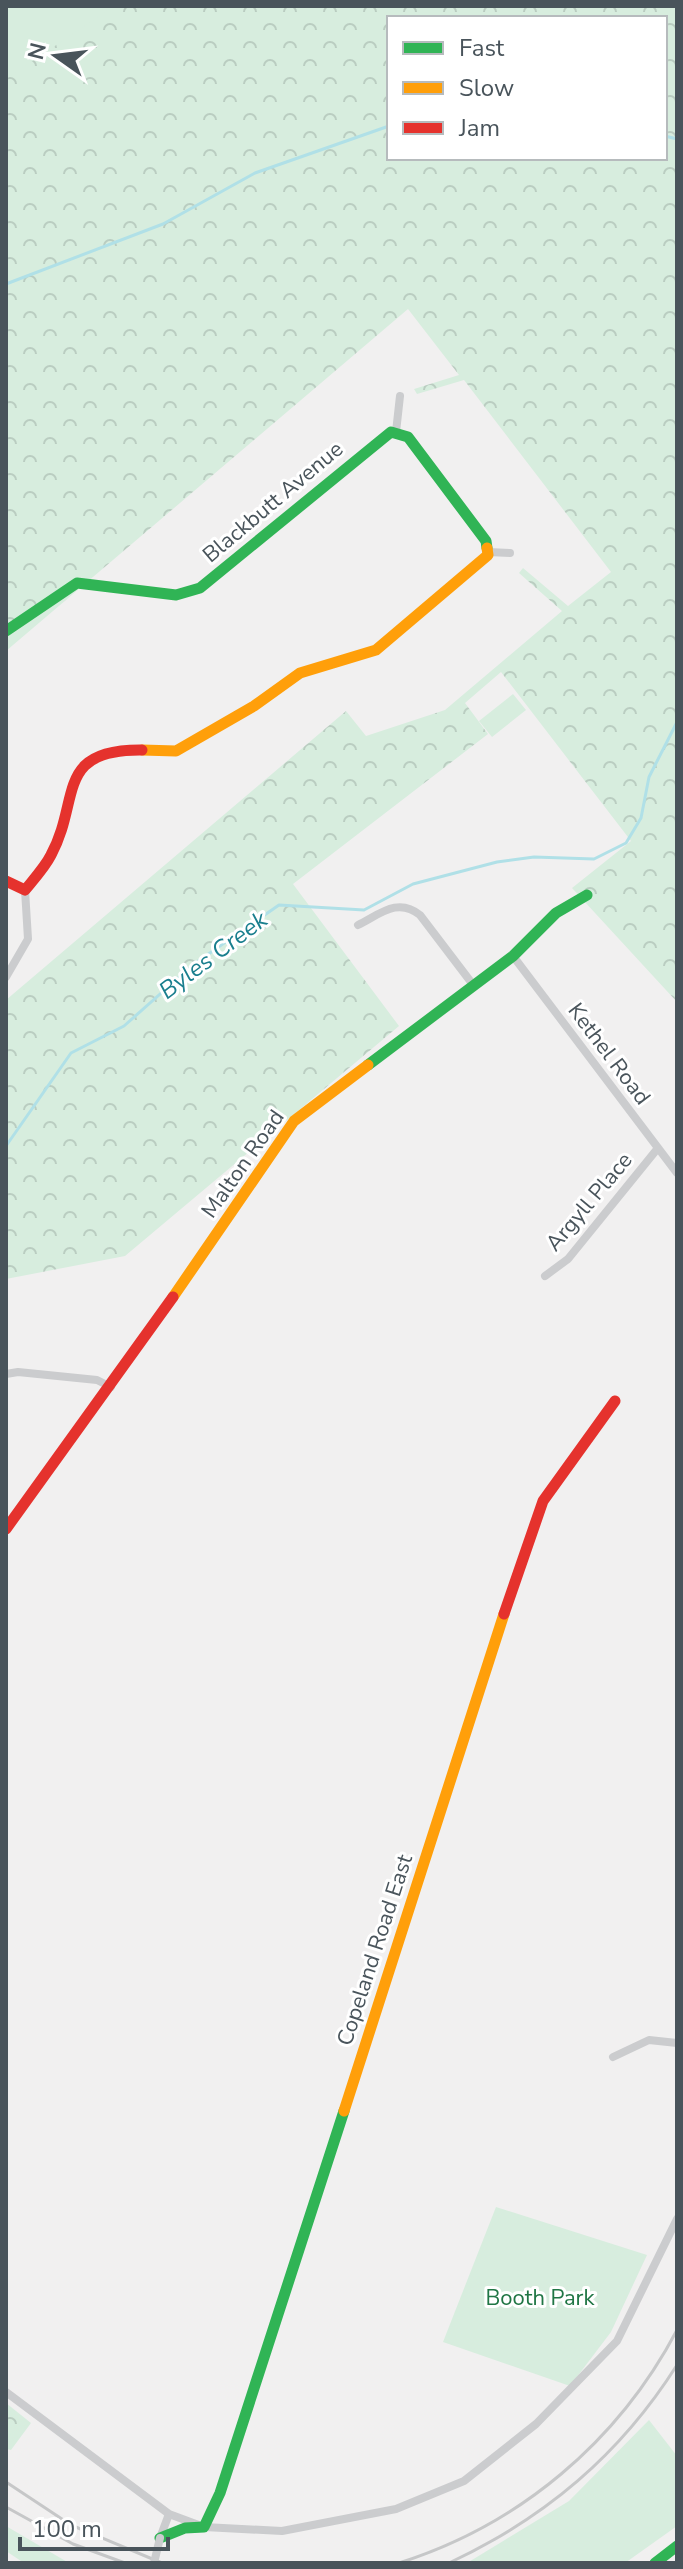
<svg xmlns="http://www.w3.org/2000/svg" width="683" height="2569" font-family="'Nunito Sans',sans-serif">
<defs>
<pattern id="forest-crowns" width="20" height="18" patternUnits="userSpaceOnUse" patternTransform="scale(2)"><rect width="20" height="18" fill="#d7edde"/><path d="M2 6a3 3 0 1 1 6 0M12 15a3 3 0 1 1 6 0" fill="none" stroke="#bacdc1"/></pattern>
</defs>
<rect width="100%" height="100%" fill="#f1f0f0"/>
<path fill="url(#forest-crowns)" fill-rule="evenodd" d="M6 6H677V1002L572 888 631 841 501 672 465 703 488 734 293 884 399 1026 125 1256 6 1279V1000L346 711 366 736 445 710 562 611 519 573 523 568 568 606 611 572 464 380 417 394 414 389 459 375 408 309 6 651ZM389 18H665V158H389Z
M6 2403 31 2423 11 2450 6 2449Z"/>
<path fill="#d7edde" d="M6 6H114L6 79Z
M513 694 526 710 492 737 479 721Z
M496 2207 647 2255 611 2332 570 2386 443 2342Z
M649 2420 677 2456V2526L625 2563H467L569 2501Z
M6 2526 69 2563H24L6 2551Z"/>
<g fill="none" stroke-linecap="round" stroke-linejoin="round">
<path stroke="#b0e0e7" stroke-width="3" d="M665 136 677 139
M6 284 163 224 255 173 389 126
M6 1146 71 1053 124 1026 194 964 279 905 364 910 413 884 497 862 534 857 594 859 626 843 641 818 649 777 677 722"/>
<path stroke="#cbccce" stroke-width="8" d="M396 432 400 396
M488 552 510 553
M358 925C380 914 398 897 420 915L474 986
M513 956 677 1173
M6 977 28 939 25 890
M545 1276 568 1259 658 1148
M6 1374 18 1372 97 1380 111 1387
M613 2057 649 2040 677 2043
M6 2392 169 2514 204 2527 282 2531 396 2509 464 2481 536 2424 617 2341 677 2219
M160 2538 169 2514"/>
<path stroke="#30b455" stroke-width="11" d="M6 631 77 583 176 595 200 588 391 432 408 437 486 541 487 548
M368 1065 513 956 556 913 587 895
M160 2538 185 2528 204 2527 220 2493 344 2111
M655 2563 677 2546"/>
<path stroke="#ff9f0a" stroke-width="11" d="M142 750 176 751 254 706 300 673 376 650 488 555 487 548
M173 1297 294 1121 368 1065
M344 2111 504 1614"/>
<path stroke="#e5322d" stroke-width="11" d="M6 881 25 890C34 879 45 867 51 855 81 800 54 749 142 750
M6 1529 173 1297
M504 1614 543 1501 615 1401"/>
<path stroke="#c6c7c8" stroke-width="3" d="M6 2482 71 2525 162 2563
M6 2507 73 2544 125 2563
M399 2563C519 2525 618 2442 677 2330
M449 2563C545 2518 620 2455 677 2365"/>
<path stroke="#cbccce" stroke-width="8" d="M154 2563 160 2538"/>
</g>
<g text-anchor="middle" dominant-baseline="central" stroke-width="6" stroke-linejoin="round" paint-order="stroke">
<g font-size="22" fill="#49545b" stroke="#fff">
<text transform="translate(273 502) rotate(-40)">Blackbutt Avenue</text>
<text transform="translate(609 1054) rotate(53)">Kethel Road</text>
<text transform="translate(243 1164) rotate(-55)">Malton Road</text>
<text transform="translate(589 1202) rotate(-50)">Argyll Place</text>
<text transform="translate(375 1950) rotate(-72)">Copeland Road East</text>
</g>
<g font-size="22" fill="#207645" stroke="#fff">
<text x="540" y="2298">Booth Park</text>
</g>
<g font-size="24" font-style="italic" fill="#1a7f8e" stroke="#fff">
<text transform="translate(213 955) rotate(-37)">Byles Creek</text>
</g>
</g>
<rect width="683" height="2569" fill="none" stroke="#49545b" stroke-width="16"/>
<rect x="387" y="16" width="280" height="144" fill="#ffffff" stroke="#b6bbbd" stroke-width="2"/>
<rect x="403" y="42" width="40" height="12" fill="#30b455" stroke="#b6bbbd" stroke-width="2"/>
<text x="459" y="56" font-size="24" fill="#49545b">Fast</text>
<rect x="403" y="82" width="40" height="12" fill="#ff9f0a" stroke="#b6bbbd" stroke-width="2"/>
<text x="459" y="96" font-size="24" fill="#49545b">Slow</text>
<rect x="403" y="122" width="40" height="12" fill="#e5322d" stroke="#b6bbbd" stroke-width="2"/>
<text x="459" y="136" font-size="24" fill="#49545b">Jam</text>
<g transform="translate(56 56) rotate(284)" stroke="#ffffff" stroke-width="6" paint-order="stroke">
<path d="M0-6L14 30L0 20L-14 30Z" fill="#49545b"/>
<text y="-12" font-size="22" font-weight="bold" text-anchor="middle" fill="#49545b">N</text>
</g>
<path d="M20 2537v12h148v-12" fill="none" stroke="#49545b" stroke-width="4"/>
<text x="32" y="2537" font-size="24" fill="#49545b" stroke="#ffffff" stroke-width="6" paint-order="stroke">100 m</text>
</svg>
